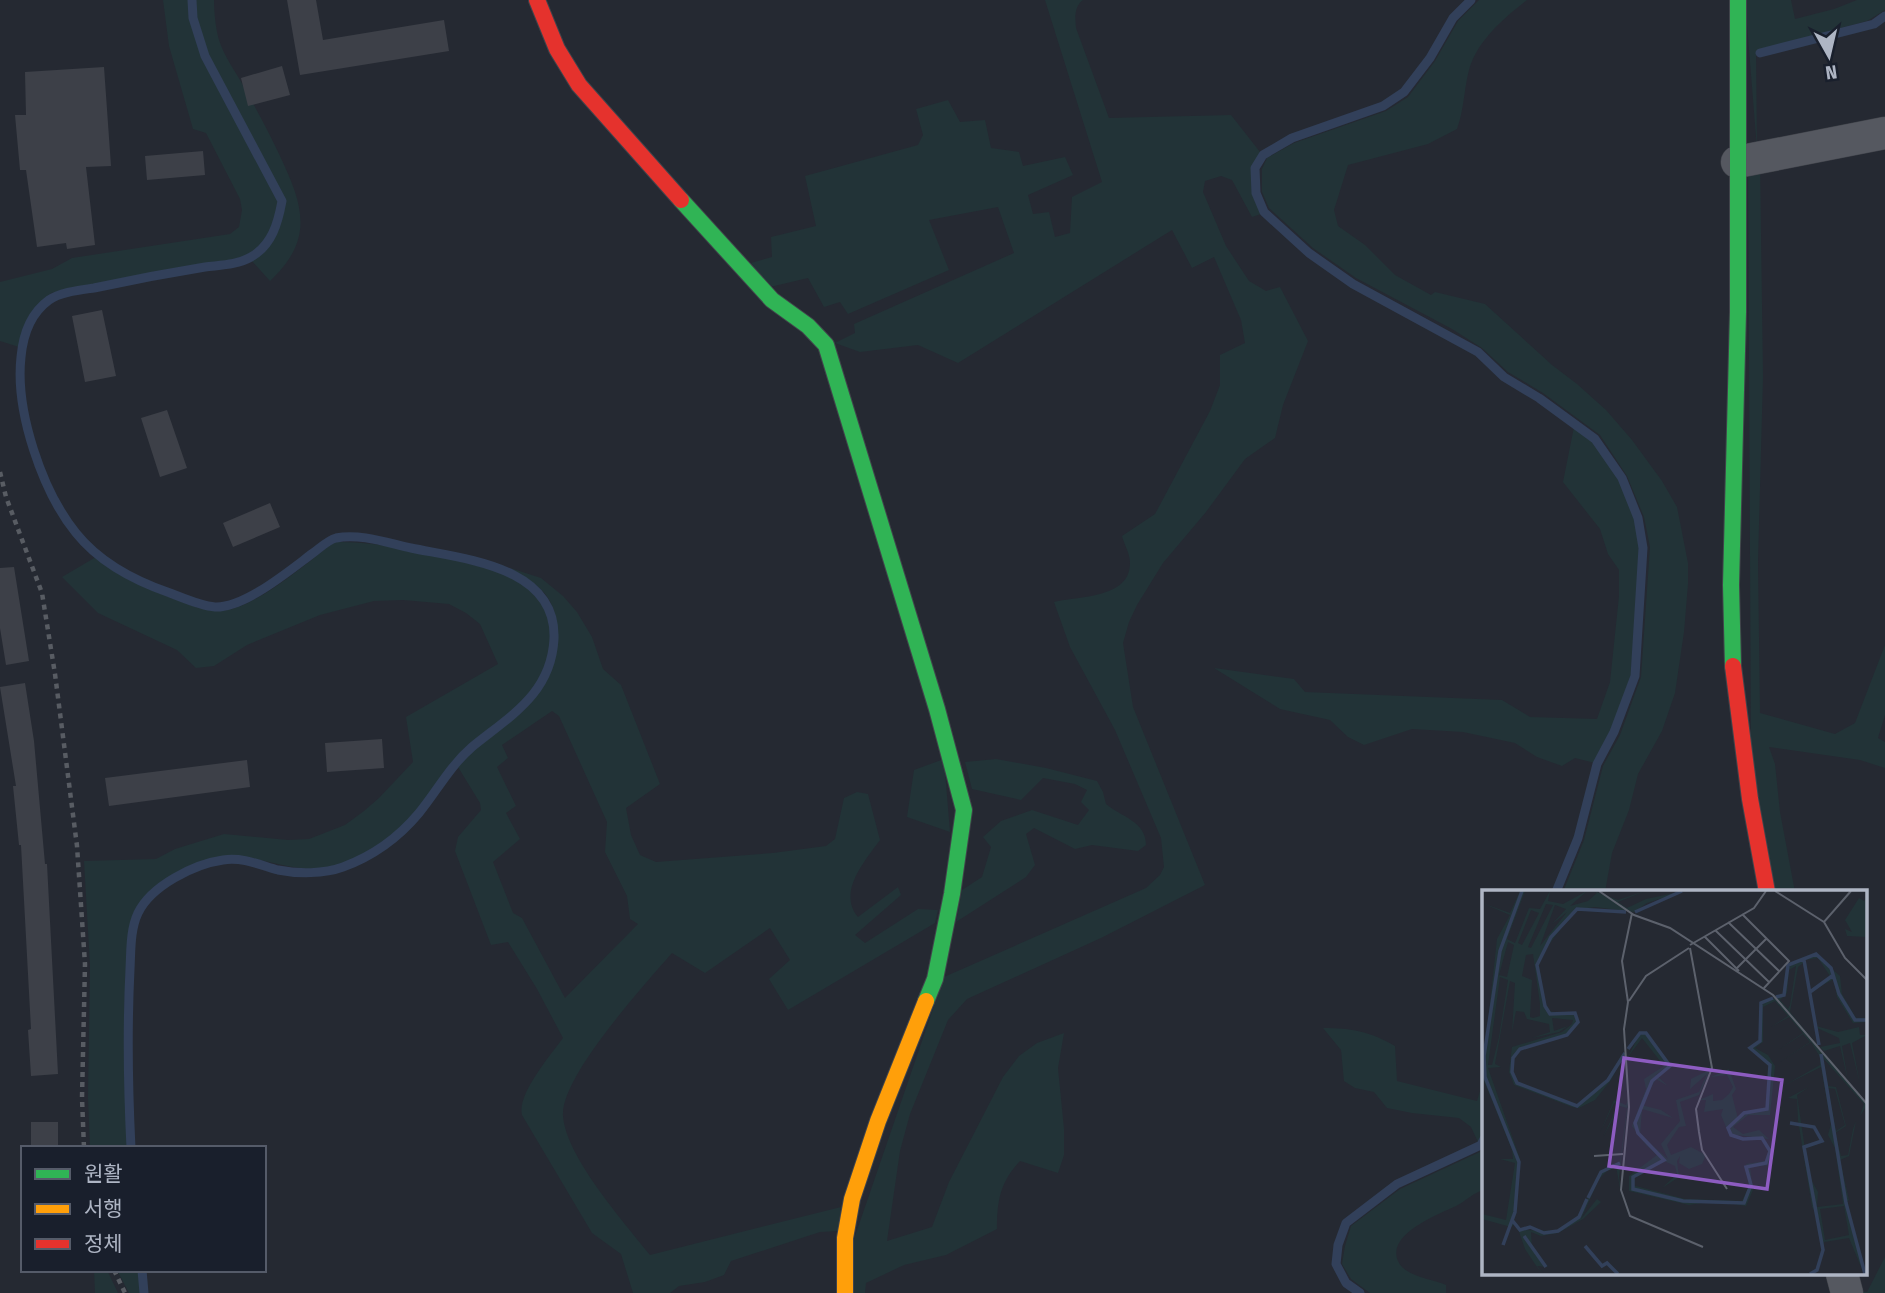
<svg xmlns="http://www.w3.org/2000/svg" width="1885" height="1293" font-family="'Fira Sans Condensed','Noto Sans KR',sans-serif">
<rect width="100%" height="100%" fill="#252932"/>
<path fill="#223337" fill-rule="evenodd" d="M163 0H189L190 18 202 56 279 203C275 228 265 249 240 258L51 293C33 309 22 323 19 347L0 341V282L52 269 72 258 230 234 239 227 242 210 240 199 206 133 193 129 169 46Z
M196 0H214C214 10 215 22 217 32 220 49 231 65 240 80 254 105 268 130 280 156 303 205 315 239 270 281L252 261C274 242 280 230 285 201L208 54 196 17Z
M1045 0H1083C1074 7 1075 17 1076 28L1109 118 1231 115 1260 152C1248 176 1251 190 1261 214L1252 217 1232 180 1221 176 1205 181 1203 192 1226 246 1249 281 1266 291 1280 287 1308 341 1283 405 1275 438 1245 459 1206 512 1163 563 1137 605 1129 622 1123 643 1133 707 1205 885 1101 938 967 999 948 1020 910 1114 900 1151 887 1241 932 1227 949 1182 1003 1077 1019 1056 1037 1043 1064 1033 1058 1068 1064 1129V1155L1058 1173 1020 1161C1000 1182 997 1201 997 1229L946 1255 904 1265 866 1283 865 1293H853L854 1239 944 977 1146 888 1160 875 1164 867 1161 838 1115 730 1070 647 1054 602C1078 596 1131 599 1130 562 1130 554 1124 544 1122 536L1155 514 1162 501 1210 411 1220 385V355L1245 343 1241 320 1214 257 1192 268 1172 230 958 363 918 345 860 352 835 343 855 333 854 324 1014 253 998 207 929 220 949 270 848 314 840 302 824 307 808 278 770 287 751 263 772 257 771 237 816 226 805 176 918 145 923 135 916 109 948 100 960 122 985 120 991 148 1019 152 1023 166 1065 157 1073 175 1028 195 1033 214 1049 212 1055 237 1070 233 1072 197 1102 182Z
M1479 0H1527C1504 18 1477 41 1469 70 1464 89 1464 110 1457 129L1428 144 1348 165 1334 210 1338 226 1365 245 1395 275 1431 295 1435 292 1485 304 1552 365 1577 384 1606 410 1632 440 1662 481 1677 507 1688 563V584L1684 632 1675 693 1662 731 1638 774 1629 810 1612 853 1605 892H1563L1584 840 1603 766 1620 735 1641 677 1650 547 1644 517 1627 476 1600 435 1543 393 1508 372 1482 348 1452 329 1356 278 1313 248 1269 208 1262 192V169L1267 158 1294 143 1386 111 1408 97 1435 61 1458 21Z
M1745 0H1791L1795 19 1834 9 1857 0H1885V10L1867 21 1756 51 1757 149Z
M1760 160 1763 377 1758 562 1760 713 1835 734 1855 723 1885 645V715L1878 738 1885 742V768L1860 760 1769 747 1775 764 1780 812 1795 892H1775L1751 751 1748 162Z
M1574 427 1593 441 1619 480 1635 519 1640 547 1631 675 1611 731 1595 763 1575 758 1562 766 1537 757 1515 743 1463 732 1412 729 1364 745 1348 737 1330 720 1280 709 1214 668 1294 679 1305 692 1502 700 1530 717 1597 719 1610 682 1619 596V570L1608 554 1600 529 1563 482Z
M334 542C378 541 431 553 474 565 484 568 496 569 505 573 513 577 538 595 543 602 548 609 550 618 550 627 552 647 546 670 535 687 517 714 488 729 465 751 437 778 420 815 389 839 380 846 368 852 357 857 351 860 344 864 338 866 296 876 267 856 228 856 205 856 160 880 144 898 115 929 126 1101 129 1148H90L88 1097 90 965 84 861 156 859 175 849 224 834 288 840 309 839 345 825 364 811 379 798 413 762 406 717 498 664 480 624 466 613 449 604 403 600 374 601 320 615 247 645 214 666 196 668 177 650 98 613 62 577 96 557C114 574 138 585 161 594 178 600 201 611 219 611 254 610 307 563 334 542Z
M510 568 541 578 563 596 577 612 592 637 603 669 621 685 660 784 626 808 631 835 640 855 656 862 773 853 826 846 835 839 844 798 857 792 868 794 880 840C865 861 837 892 858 917L898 887 901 895 855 935 865 943 918 909 938 910 935 923 788 1010 769 979 790 960 770 928 705 973 672 953C646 983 560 1077 563 1116 566 1157 624 1222 650 1255L841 1207 838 1231 820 1232 731 1261 724 1275 705 1282 679 1286 670 1293H633L621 1254 592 1233 522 1115C517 1094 550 1056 563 1038L537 989 508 942 491 945 455 851 458 837 481 810 480 803 458 767C471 752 486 739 502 727 510 721 520 715 527 707 552 679 569 632 548 598 541 586 522 576 510 568ZM552 711 559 716 607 822 605 852 627 896 630 919 638 924 565 998 522 918 513 913 493 862 520 839 506 813 516 806 497 767 508 758 502 745Z
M944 759 950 832 907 817 914 770Z
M996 759 1046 768 1097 781 1103 792 1106 804C1121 817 1146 821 1146 845L1138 851 1092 845 1075 849 1034 828 1026 834 1035 865 1026 877 956 922 962 890 982 877 991 847 983 837 1001 821 1032 810 1078 825 1089 810 1081 802 1087 790 1075 784 1043 778 1021 800 972 789 965 762Z
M1323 1028C1352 1028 1371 1032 1395 1046L1397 1081 1477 1101 1484 1078V1132L1478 1142 1471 1127 1459 1118 1412 1113 1387 1108 1374 1092 1355 1088 1344 1081 1341 1050Z
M1484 1150V1190C1474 1192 1466 1201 1456 1206 1439 1214 1386 1234 1398 1261 1404 1276 1432 1279 1446 1285V1293H1370L1351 1279 1342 1264 1345 1246 1351 1226 1400 1189Z
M1885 1257V1293H1854L1853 1290 1867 1292Z
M94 1270H107L118 1293H95Z
M117 1270H140L142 1293H129Z"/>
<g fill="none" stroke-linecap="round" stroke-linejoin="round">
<path stroke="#32405a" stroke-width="9" d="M1471 0 1453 18 1430 58 1404 92 1383 106 1292 138 1263 155 1255 168 1256 193 1264 212 1309 253 1353 284 1478 352 1504 377 1539 398 1595 439 1622 478 1638 518 1643 548 1635 676 1614 732 1597 764 1578 838 1556 892
M1760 53 1874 24 1885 16
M131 1148C128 1088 127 1029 130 969 131 951 130 930 138 913 151 886 194 864 223 860 243 857 260 865 278 870 298 874 324 874 343 867 373 856 399 837 419 813 437 791 450 766 472 747 510 716 551 694 554 639 557 566 464 559 411 548 388 543 360 533 336 538 328 540 320 548 313 553 290 570 245 608 215 607 201 606 183 598 170 593 135 581 100 563 76 533 42 491 15 411 21 357 23 335 31 313 49 300 60 292 80 290 94 288 131 280 168 273 205 267 220 265 237 265 251 257 272 245 278 223 282 201L205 56 193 18 192 0
M142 1270 144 1293
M1360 1293 1346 1283 1336 1264 1338 1245 1346 1223 1397 1184 1481 1145 1484 1139"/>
</g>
<path fill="#3d4048" d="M287 0H316L323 40 444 20 449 51 300 75Z
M282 66 290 95 248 106 241 78Z
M104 67 111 166 86 167 95 245 67 249 66 243 37 247 26 170H20L15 115H26L25 72Z
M203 151 205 175 147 180 145 156Z
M102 310 116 376 85 382 72 316Z
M167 410 187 468 160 477 141 418Z
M270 503 280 527 233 547 223 523Z
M14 567 29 661 6 665 0 628V568Z
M25 683 34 741 45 864H47L58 1074 31 1076 28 1030 31 1029 21 845H19L13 786H16L0 687Z
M382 739 384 768 327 772 325 743Z
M247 760 250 787 109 806 105 778Z
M31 1122H58V1148H31Z"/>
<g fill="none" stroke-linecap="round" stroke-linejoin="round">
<defs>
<path id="street" d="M1737 162 1885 133
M1842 1274 1847 1293"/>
<path id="fast" d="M681 200 772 300 808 326 826 345 937 709 964 810 952 894 935 979 926 1001
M1733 666 1731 585 1738 312V0"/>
<path id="slow" d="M845 1293V1238L852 1199 878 1121 926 1001"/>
<path id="jam" d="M537 0 557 49 579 85 681 200
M1733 666 1750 799 1767 892"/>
</defs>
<use href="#street" stroke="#41444b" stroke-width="33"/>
<use href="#fast" stroke="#41444b" stroke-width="18"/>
<use href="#slow" stroke="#41444b" stroke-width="18"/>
<use href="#jam" stroke="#41444b" stroke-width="18"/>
<path stroke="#585c63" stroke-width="4.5" stroke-dasharray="5 5" stroke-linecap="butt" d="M0 472 6 497 42 593 55 674 77 846 85 964 82 1098 84 1148
M114 1270 125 1293"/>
<use href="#street" stroke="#555860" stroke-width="32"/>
<use href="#fast" stroke="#30b455" stroke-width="16"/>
<use href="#slow" stroke="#ff9f0a" stroke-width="16"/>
<use href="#jam" stroke="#e5322d" stroke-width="16"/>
</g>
<g transform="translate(1482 890)">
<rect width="385" height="385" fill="#252932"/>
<path d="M38 1H43L25 49 33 53 47 18 58 19 68 1 66 11 81 14 105 1 88 16 106 11 115 3 112 1 136 10 163 1 136 12 145 18 164 9 202 1 165 13 152 22 113 17 93 20 56 69 64 121 92 124 96 132 85 145 38 159 31 167 30 185 34 193 95 216 126 190 144 162 129 190 113 210 97 218 90 217 32 195 27 182 30 157 80 142 90 134 91 130 70 128 72 141 86 136 77 142 50 148 68 142 67 134 45 129 42 122 34 121 30 142 33 93 28 91 13 174 19 177 6 178 38 269 32 331 38 340 76 341 97 327 105 312V309L117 285 127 275 138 273 145 218 138 216 121 247 136 215 132 213 118 243 132 210 144 215 147 206 137 287 140 309 134 276 129 277 117 289 99 329 115 309 119 312 101 329 76 343 59 346 49 342 50 358 66 377 55 376 62 384 55 377 43 359 34 333 29 337 0 329V324L24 330 33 273 18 269H31L30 260 0 186 15 49 28 25 0 13 28 23ZM64 14 71 15 49 58 46 57ZM73 15 84 19 70 34 85 22 58 56ZM49 20 57 23 40 55 36 53ZM26 52 32 55 25 87 17 85ZM51 64 58 114V126L51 128 48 127 50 90 40 86 44 65ZM18 87 26 90 17 147 10 175H6ZM385 7V47L365 46 363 39 370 42 363 30 377 8 382 11ZM334 65 358 86 360 104 374 128H385V132L371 133 355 107 352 89 328 102 334 136 356 142 377 137 378 145H385L370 153 378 194 368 153 360 156 366 191 358 156 342 161 338 157 358 153 357 148 333 137 321 73 316 77 308 122 385 215 378 226 382 214 341 168 346 196 354 197 364 236 353 243 359 266 366 265 371 239 374 231 367 266 358 270 367 310 363 313 382 384 367 348 342 352 341 361 337 328 330 317 316 230 315 209 306 208 327 197 315 205 327 286 336 302 335 317 361 314 353 258 346 245 349 234 339 177 303 195 338 175V167L329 152 298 172 328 152 321 144 296 160 321 143 307 127 289 137 306 126 293 111 281 117V152L273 158 286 165 293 176 288 225H266L251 237 261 244 277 240 287 249 247 244 239 225 241 219 222 222 224 210H217L231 204V211L240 210 247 204 251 197 245 185 229 187 247 179 254 199 250 205 256 229 267 222 284 221 288 176 269 158 279 151V113L302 105 307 76ZM336 68 348 86 328 101 322 70ZM314 76 308 115 306 119 298 110 305 103 307 80ZM346 198 353 199 363 235 354 241ZM362 316 367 345 343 350 338 319ZM164 143 187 175 174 185 186 196 174 189 159 215 179 220 191 228 160 219 158 245 186 269 179 254 198 231 194 210 217 202 225 184 208 199 209 189 227 180 228 174 229 179 217 205 198 212 204 236 197 237 185 255 189 265 209 257 224 265 220 274 207 279 197 273 198 266 195 271 197 287 180 298 195 284 193 276 180 270 151 287 150 295 203 309 260 311 267 296 264 274 290 270 289 275 268 277 271 300 264 316 233 311 207 315 147 301V286L175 265 164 255 150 236 164 199 162 189 182 176 160 148 146 167 157 145Z" fill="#223337" fill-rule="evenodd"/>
<path fill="none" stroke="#32405a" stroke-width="3.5" d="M153 22 200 1M322 70 337 155M328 102 350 86M294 107 302 105 306 75 334 64 349 78 357 104 373 130H385M146 159 158 143H164L188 176 170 191 153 233 156 243 182 270 151 287V299L201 311 262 313 269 295 264 277 284 273 288 261 280 248 261 249 249 245 246 238 262 223 285 219 288 175 268 158 278 151 279 113 291 108M143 163 126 190 95 216 35 193 30 182 31 168 38 159 85 145 96 132 93 123 68 124 63 116 55 75 69 47 95 19 144 22M339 164 364 313 383 384M308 233 332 237 340 251 322 257 341 360 335 380 328 384M106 308 119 282 138 273M30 330 38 340 48 337 62 343 76 341 97 327 105 309M42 346 64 377M21 355 33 322 37 272 3 187 2 166 18 61 40 1M103 356 120 376 125 373 136 384"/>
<path fill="none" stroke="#5c616c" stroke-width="2" d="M117 1 152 25 188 38 291 105 385 214M293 1 342 32 369 1M150 23 140 71 146 112 142 139 147 217 139 300 148 326 221 357M260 24 307 71 282 98M246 32 298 82M342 32 363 68 385 90M233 40 287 92M223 47 257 81M208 55 272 18 284 1M208 58 230 178 214 219 217 242 220 260 245 299M254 79 284 49M147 111 164 86 207 58M112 266 141 264"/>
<path fill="#8d5cc1" fill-opacity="0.15" stroke="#8d5cc1" stroke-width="3.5" d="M142 168 300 190 285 299 127 276Z"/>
<rect width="385" height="385" fill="none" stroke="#aeb5c4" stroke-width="3.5"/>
</g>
<rect x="21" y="1146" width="245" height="126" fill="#191f2c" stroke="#555b69" stroke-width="2"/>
<rect x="35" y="1169" width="35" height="10" fill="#30b455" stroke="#555b69" stroke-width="2"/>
<text x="84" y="1181" font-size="21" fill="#aeb5c4">원활</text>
<rect x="35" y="1204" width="35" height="10" fill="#ff9f0a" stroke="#555b69" stroke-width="2"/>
<text x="84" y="1216" font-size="21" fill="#aeb5c4">서행</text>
<rect x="35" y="1239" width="35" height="10" fill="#e5322d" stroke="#555b69" stroke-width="2"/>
<text x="84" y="1251" font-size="21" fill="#aeb5c4">정체</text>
<g transform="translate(1829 56) rotate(172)" stroke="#191f2c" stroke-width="5" paint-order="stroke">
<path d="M0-5L12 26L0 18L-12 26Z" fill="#aeb5c4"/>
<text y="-10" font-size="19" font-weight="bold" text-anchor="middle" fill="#aeb5c4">N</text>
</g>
</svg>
